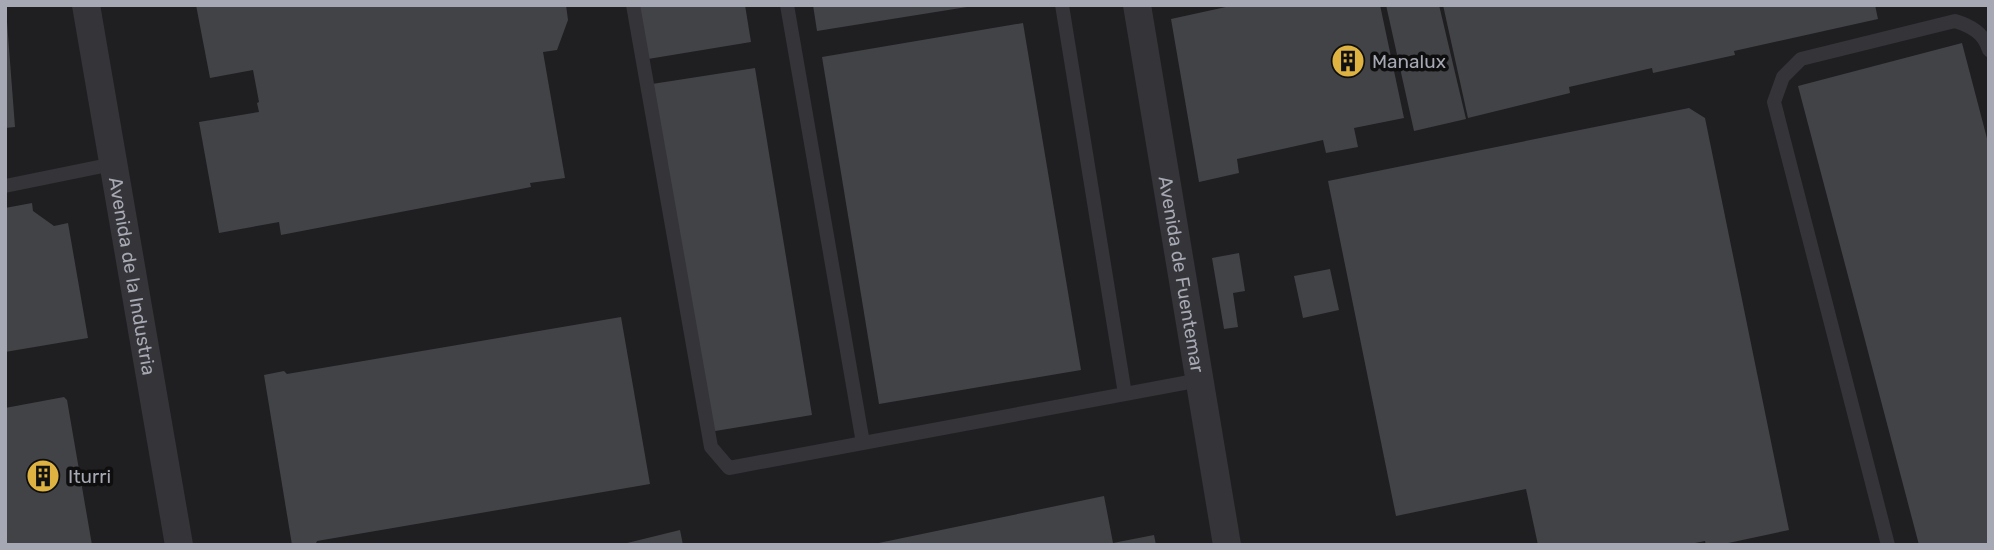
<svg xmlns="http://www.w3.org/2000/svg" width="1994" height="550" font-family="Rubik,sans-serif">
<rect width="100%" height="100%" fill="#131314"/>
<path fill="#1f1f21" d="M5 5H1989V545H5Z"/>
<path fill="#424347" d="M196 5H566L568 20 557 50 543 52 565 178 530 183 531 187 281 235 279 222 219 233 199 122 259 112 257 103 259 102 253 70 210 78Z
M639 5H745L751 42 648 59Z
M813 5H967V7L817 31Z
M1235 5H1380L1404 118 1354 128 1358 147 1326 153 1323 140 1237 159 1239 173 1199 182 1171 19Z
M1386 5H1439L1466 119 1414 131Z
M1443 5H1875L1878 19 1734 51 1735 55 1653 73 1652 68 1569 87 1570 93 1468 118Z
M5 22H7L15 127 5 128Z
M1023 23 1081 370 879 404 822 57Z
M1962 43 1989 146V545H1919L1798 86Z
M755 68 812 415 709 432 652 84Z
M1689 108 1705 118 1789 530 1719 545H1706L1705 541 1685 545H1538L1526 489 1396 516 1328 181Z
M32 203 33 211 54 226 68 223 88 338 5 352V208Z
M1239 253 1245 291 1233 293 1238 327 1224 329 1212 258Z
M1330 269 1339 310 1303 318 1294 276Z
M621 317 650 484 317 541 315 545H292L264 375 284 371 287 374Z
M64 397 67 400 92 545H5V408Z
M1104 496 1113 543 1154 535 1156 545H869Z
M680 530 683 545H623V544Z"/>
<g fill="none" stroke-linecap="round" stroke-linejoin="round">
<path stroke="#343439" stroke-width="14" d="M633 5 711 447 729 468 1200 380
M787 5 863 443
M1062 5 1125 394
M5 186 113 164
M1888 545 1774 102 1783 77 1801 59 1955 21C1971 26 1984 33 1989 50"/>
<g stroke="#343439" stroke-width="28">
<path id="s1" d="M86 5 179 545"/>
<path id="s2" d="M1137 5 1227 545"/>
</g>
</g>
<defs>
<symbol id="building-disc" viewBox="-11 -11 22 22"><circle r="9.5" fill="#deb341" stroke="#0e0e0f"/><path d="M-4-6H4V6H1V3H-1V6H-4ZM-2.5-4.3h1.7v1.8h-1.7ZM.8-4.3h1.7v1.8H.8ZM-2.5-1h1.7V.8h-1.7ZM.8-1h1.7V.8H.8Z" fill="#111"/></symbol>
</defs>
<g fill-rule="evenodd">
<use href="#building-disc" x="1329" y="42" width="38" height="38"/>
<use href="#building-disc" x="24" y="457" width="38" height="38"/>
</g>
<g text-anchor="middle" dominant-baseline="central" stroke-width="7" stroke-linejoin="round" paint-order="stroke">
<g font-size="19" fill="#a6a9b3" stroke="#0e0e0f" text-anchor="start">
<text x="1372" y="61">Manalux</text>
<text x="68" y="476">Iturri</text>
</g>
<g font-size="19" fill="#a6a9b3" stroke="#0e0e0f">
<text stroke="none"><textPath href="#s1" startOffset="275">Avenida de la Industria</textPath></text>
<text stroke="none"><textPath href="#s2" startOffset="273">Avenida de Fuentemar</textPath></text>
</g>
</g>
<rect width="1994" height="550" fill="none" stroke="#a6a9b3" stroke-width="14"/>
</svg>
